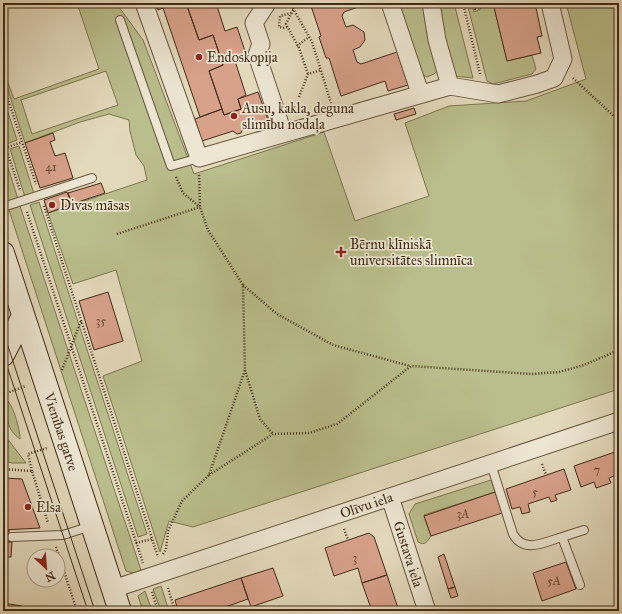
<svg xmlns="http://www.w3.org/2000/svg" width="622" height="614" font-family="'IM FELL Great Primer',serif">
<rect width="100%" height="100%" fill="#e3d9bb"/>
<filter id="stains"><feTurbulence type="fractalNoise" baseFrequency=".005" numOctaves="4"/><feColorMatrix values="0 0 0 0 .2 0 0 0 0 .09 0 0 0 0 .02 0 0 0 .5 -.17"/></filter>
<radialGradient id="worn" r=".72"><stop offset=".6" stop-color="#630" stop-opacity="0"/><stop offset="1" stop-color="#630" stop-opacity=".3"/></radialGradient>
<path fill="#babe8c" stroke="#7e7551" fill-rule="evenodd" d="M77 3H116L143 40 194 174 324 132 355 221 429 196 405 123 449 106 526 101 586 79 566 3H619V389L193 527 169 521 160 552 103 376 142 361 116 270 73 284 48 213 147 180 144 166 136 155 130 131 129 120 109 114 80 122 25 143 3 75V69L14 99 99 69ZM106 71 118 105 32 134 21 100Z
M395 3H425L437 71 434 74 427 77 419 72Z
M439 3H454L473 78 454 76 440 25Z
M467 3H471L474 12 481 9 480 3H493L507 61 532 55 536 69 532 74 493 84 487 81Z
M3 97 17 140 7 144 3 130Z
M19 146 34 194 25 197 10 149Z
M3 152 18 199 6 203 3 193Z
M39 202 147 534 138 537 30 205Z
M20 206 141 570 134 573 126 571 9 210Z
M8 401C14 409 20 429 20 439 7 430 5 416 8 401Z
M6 437 26 463H12L4 461Z
M491 480 495 492 424 515 431 536C427 542 425 546 418 542L409 514 415 504Z
M161 586 169 611H161L153 589Z
M145 591 152 611H143L138 596Z"/>
<path fill="#d7a18a" stroke="#422c16" d="M156 3H186L199 40 213 35 223 65 209 71 222 109 200 117 163 8 158 10Z
M186 3H216L225 31 237 27 247 57 235 61 246 95 238 99 241 109 224 115 209 71 223 65 213 35 199 40Z
M310 3H369L344 12 342 16 346 27 353 25 364 32 365 40 360 47 353 50 357 62 361 64 397 52 408 85 388 91 385 81 341 96 329 58H326L319 37 321 36Z
M493 3H535L542 36 537 37 541 53 507 61Z
M258 92 268 120 243 128 241 133 237 134 233 131 202 141 195 119 222 109 224 115 241 109 238 99Z
M414 108 416 114 396 120 394 114Z
M53 133 55 140 50 142 55 156 65 153 73 178 40 188 25 143Z
M101 183 105 193 72 204 68 193Z
M67 192 72 204 48 213 44 200Z
M108 292 123 341 94 350 79 301Z
M615 452 619 463V474L609 478 611 483 596 488 594 482 581 487 574 466Z
M564 469 571 490 555 495 557 500 551 502 549 497 528 504 530 512 522 514 520 507 512 509 506 489Z
M4 478 22 479 40 528 3 530Z
M495 492 502 513 431 536 424 516Z
M3 530H9L10 542 3 541Z
M369 533 374 537 387 575 362 583 358 568 334 576 325 548Z
M3 541 12 542 11 557H3Z
M444 554 455 587 448 589 438 557Z
M566 562 576 589 542 601 533 573Z
M273 568 283 596 251 607 241 578Z
M387 575 399 611H372L362 583Z
M241 578 248 599 214 611H178L175 600Z
M455 587 458 596 451 598 448 589Z
M3 603 22 606 21 611H3Z"/>
<g fill="none" stroke-linecap="round" stroke-linejoin="round">
<defs>
<path id="lane" d="M120 20 171 166 199 158
M3 207 92 178
M491 464 513 534C524 554 545 542 562 537L580 585
M12 537 63 535 91 526
M562 537 584 530"/>
<g id="street">
<path d="M144 3 199 158 450 86 498 94 537 84 554 78 563 59 550 3"/>
<path d="M267 3 254 23 261 44 257 55 283 133"/>
<path d="M390 3 420 93"/>
<path d="M431 3 437 40 450 86"/>
<path id="s1" d="M390 497 427 611"/>
<path id="s2" d="M113 589 619 421"/>
</g>
<g id="secondary">
<path id="s3" d="M3 253 120 611"/>
<path d="M3 355 23 316"/>
</g>
</defs>
<use href="#lane" stroke="#6a573f" stroke-width="10"/>
<use href="#street" stroke="#6a573f" stroke-width="19"/>
<use href="#secondary" stroke="#422c16" stroke-width="24"/>
<path stroke="#422c16" stroke-width="2.5" stroke-dasharray="1 2" stroke-linecap="butt" d="M18 3V5
M290 3 312 42 331 103
M463 3 480 74
M474 3 475 9 480 8 478 3
M293 10 286 24 299 48 308 74
M287 27 283 28 279 27 280 16 291 13
M297 46 309 37
M573 78 619 121
M3 84 36 184
M299 97 308 74 321 70
M3 140 20 190
M8 147 22 142
M176 177 183 193 200 207
M44 206 158 557
M27 212 143 563
M117 234 200 207
M243 285 277 314 333 345 410 366
M62 370 81 321
M245 370 260 419 273 434
M3 420 7 393 26 386
M542 464 546 475
M3 469 32 471 48 523
M32 471 28 454 47 448
M209 475 273 434 309 433 337 424 411 366 532 374 559 372 584 365 619 350
M344 529 348 540
M136 543 152 539
M56 547 77 611
M163 554 166 549 168 531 182 501 209 475 245 370 243 285 208 230 200 207 199 174
M168 588 175 611
M152 592 158 611"/>
<use href="#lane" stroke="#ede6d3" stroke-width="8"/>
<use href="#street" stroke="#ede6d3" stroke-width="17"/>
<use href="#secondary" stroke="#ede6d3" stroke-width="22"/>
<path stroke="#422c16" stroke-width="1" d="M3 331 95 611
M3 354 88 611"/>
</g>
<g fill="#8f2418" stroke="#ede6d3" stroke-width="1.5">
<circle cx="199" cy="57" r="4"/>
<circle cx="234" cy="116" r="4"/>
<circle cx="52" cy="205" r="4"/>
<path d="M339 246h4v4h4v4h-4v4h-4v-4h-4v-4h4z"/>
<circle cx="28" cy="507" r="4"/>
</g>
<g text-anchor="middle" dominant-baseline="central" stroke-width="3.5" stroke-linejoin="round" paint-order="stroke">
<g font-size="12" fill="#674933">
<text x="51" y="167">41</text>
<text x="101" y="321">35</text>
<text x="597" y="470">7</text>
<text x="535" y="492">5</text>
<text x="463" y="514">3A</text>
<text x="355" y="558">3</text>
<text x="554" y="581">5A</text>
</g>
<g font-size="14" fill="#422c16" stroke="#ede6d3" text-anchor="start">
<text x="207" y="57">Endoskopija</text>
<text x="242" y="108">Ausu, kakla, deguna<tspan x="242" dy="16">slimību nodaļa</tspan></text>
<text x="60" y="205">Divas māsas</text>
<text x="350" y="244">Bērnu klīniskā<tspan x="350" dy="16">universitātes slimnīca</tspan></text>
<text x="36" y="507">Elsa</text>
</g>
<g font-size="14" fill="#422c16" stroke="#ede6d3">
<text stroke="none"><textPath href="#s3" startOffset="188">Vienības gatve</textPath></text>
<text stroke="none"><textPath href="#s2" startOffset="267">Olīvu iela</textPath></text>
<text stroke="none"><textPath href="#s1" startOffset="60">Gustava iela</textPath></text>
</g>
</g>
<rect width="622" height="614" fill="none" stroke="#e3d9bb" stroke-width="16"/>
<rect x="4" y="4" width="614" height="606" fill="none" stroke="#422c16" stroke-width="2"/>
<rect x="8" y="8" width="606" height="598" fill="none" stroke="#422c16"/>
<g transform="translate(46 568) rotate(154)"><circle r="19" fill="#ede6d3" stroke="#a99c87"/>
<path d="M0-3L7 15L0 10L-7 15Z" fill="#8f2418"/>
<text y="-6" font-size="11" font-weight="bold" text-anchor="middle" fill="#422c16">N</text>
</g>
<rect width="100%" height="100%" filter="url(#stains)"/>
<rect width="100%" height="100%" fill="url(#worn)"/>
</svg>
